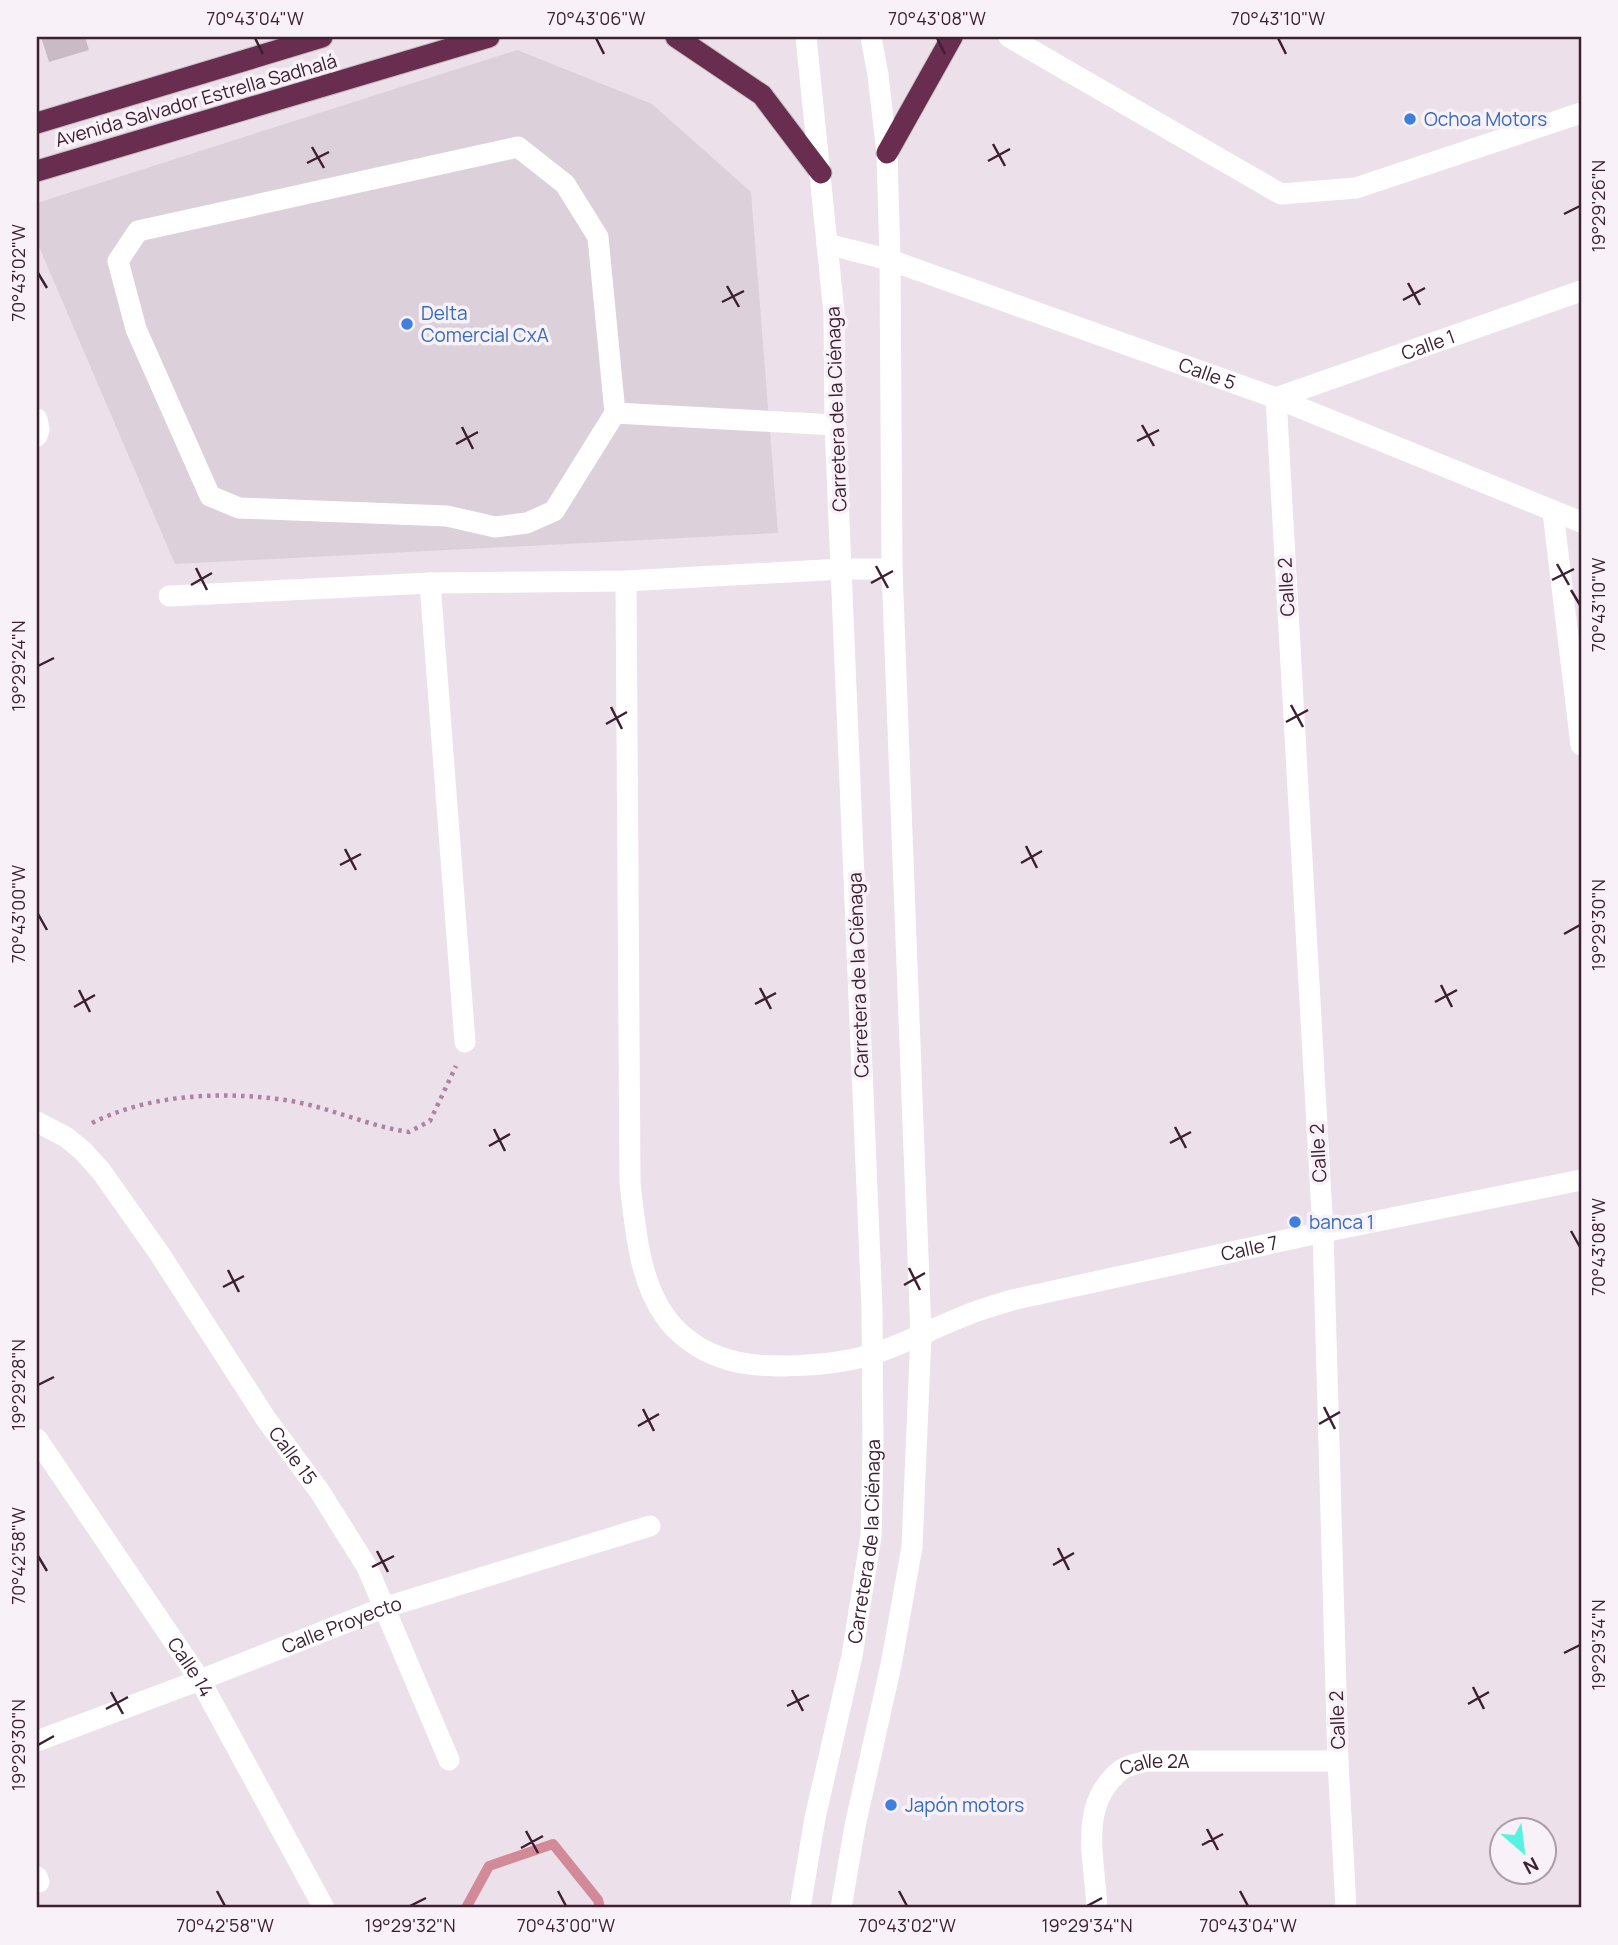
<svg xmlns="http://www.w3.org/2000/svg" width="1618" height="1945" font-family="Manrope,sans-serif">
<rect width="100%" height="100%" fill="#ece1ea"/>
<path fill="#dcd0da" d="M517 50 652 104 751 192 778 533 175 564 37 242V203Z"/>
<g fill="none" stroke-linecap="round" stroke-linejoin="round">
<path stroke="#d28998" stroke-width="10" d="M466 1908 489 1866 553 1844 598 1900 600 1908"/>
</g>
<path fill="#cabac6" d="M41 37H85L89 50 49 62Z"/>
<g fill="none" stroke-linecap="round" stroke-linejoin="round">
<defs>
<path id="highway" d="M676 37 762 95 821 173
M37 123 322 37
M887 153 952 37
M37 171 489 37"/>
</defs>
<use href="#highway" stroke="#c5bcc2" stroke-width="23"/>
<path stroke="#b081a1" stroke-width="4.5" stroke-dasharray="3.5 5" stroke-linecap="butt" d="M92 1123C150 1094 222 1091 285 1100 327 1106 367 1126 409 1132L430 1121 456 1066"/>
<g stroke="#fff" stroke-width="21">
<path d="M1009 37 1281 194 1356 188 1581 113"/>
<path d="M518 147 565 184 598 237 615 413 554 511 527 523 495 527 447 516 239 508 210 496 136 329 118 261 138 231Z"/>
<path id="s1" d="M827 244 890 260 1276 398 1581 522"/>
<path d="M615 413 835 425"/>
<path d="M37 419 39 430 37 436"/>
<path d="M1553 512 1581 745"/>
<path id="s2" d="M626 581 630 1183C635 1225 639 1281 665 1316 677 1334 699 1350 720 1357 757 1372 835 1366 873 1354 905 1344 935 1327 967 1315 981 1309 997 1305 1012 1300L1323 1232 1581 1180"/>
<path d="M430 583 465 1042"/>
<path d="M169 596 430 583 626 581 842 569H892"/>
<path id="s3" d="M37 1122 66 1137 83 1151 101 1171 159 1253 266 1419 320 1492 367 1567 449 1760"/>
<path id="s4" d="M37 1439 200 1680 324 1908"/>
<path id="s5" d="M37 1741 200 1680 383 1608 650 1526"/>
<path d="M37 1877 39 1882"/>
<path id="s6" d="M800 1908 815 1818 852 1656 871 1536 873 1449 872 1308 835 425 834 313 806 37"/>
<path d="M841 1908 855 1826 891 1665 912 1547 921 1335 892 569 890 260 887 153 878 75 871 37"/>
<path id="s7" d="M1097 1908C1095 1860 1077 1805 1121 1770 1127 1765 1138 1764 1146 1761H1338"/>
<path id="s8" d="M1346 1908 1338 1761 1323 1232 1276 398 1581 291"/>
</g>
<use href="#highway" stroke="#692d50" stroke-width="21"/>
</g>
<path fill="none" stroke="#3d2133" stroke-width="2.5" d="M255 38 263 54M596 38 604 54M937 38 945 54M1278 38 1286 54M993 144 1005 166M312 147 324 168M988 161 1010 149M307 163 329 152M1564 214 1580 206M38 273 47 288M1408 283 1420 305M727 286 739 307M1403 300 1425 288M722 302 744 291M1142 425 1154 446M462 427 473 449M1137 441 1159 430M456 444 478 432M1557 564 1569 585M876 566 888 588M196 568 207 590M1552 580 1574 569M871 583 893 571M191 585 212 573M1571 590 1580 605M38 666 54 658M1291 705 1303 727M611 707 622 729M1286 722 1308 710M606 724 627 712M1026 846 1037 868M345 849 356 870M1021 863 1042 851M340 865 361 854M38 914 47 930M1564 934 1580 925M1441 985 1452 1007M760 988 771 1009M79 990 90 1012M1435 1002 1457 990M755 1004 776 993M74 1007 95 995M1175 1127 1186 1148M494 1129 505 1151M1170 1143 1191 1132M489 1146 510 1134M1571 1231 1580 1247M909 1268 920 1290M228 1270 239 1292M904 1285 925 1273M223 1287 244 1276M38 1385 54 1377M1324 1407 1335 1429M643 1409 654 1431M1319 1424 1340 1412M638 1426 659 1414M1058 1548 1069 1570M377 1551 388 1572M38 1556 47 1571M1053 1565 1074 1553M372 1567 394 1556M1564 1653 1580 1645M1473 1687 1484 1709M792 1690 803 1711M111 1692 123 1714M1468 1704 1489 1692M787 1706 809 1695M106 1709 128 1697M38 1745 54 1736M1207 1829 1218 1850M526 1831 538 1853M1202 1845 1223 1834M521 1848 543 1836M217 1891 225 1906M558 1891 566 1906M899 1891 907 1906M1240 1891 1248 1906M410 1906 426 1898M1087 1906 1102 1898"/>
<g fill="#3f7fe0" stroke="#f8f2f8" stroke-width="2.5">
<circle cx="1410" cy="119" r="7"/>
<circle cx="407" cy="324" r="7"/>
<circle cx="1295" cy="1222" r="7"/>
<circle cx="891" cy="1805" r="7"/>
</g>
<g text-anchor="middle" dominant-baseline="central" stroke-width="7" stroke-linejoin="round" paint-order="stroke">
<g font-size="19" fill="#3d2133" stroke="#f8f2f8">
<text transform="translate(196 100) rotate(-16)">Avenida Salvador Estrella Sadhalá</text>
<text stroke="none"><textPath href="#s8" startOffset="1673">Calle 1</textPath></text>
<text stroke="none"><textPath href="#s1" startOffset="402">Calle 5</textPath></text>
<text transform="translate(836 409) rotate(-92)">Carretera de la Ciénaga</text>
<text transform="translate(1286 587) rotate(-93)">Calle 2</text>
<text transform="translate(858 975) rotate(-92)">Carretera de la Ciénaga</text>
<text transform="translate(1318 1153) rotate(-93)">Calle 2</text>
<text stroke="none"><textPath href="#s2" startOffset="1358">Calle 7</textPath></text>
<text stroke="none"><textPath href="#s3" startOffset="425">Calle 15</textPath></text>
<text stroke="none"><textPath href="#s6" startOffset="373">Carretera de la Ciénaga</textPath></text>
<text stroke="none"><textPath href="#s5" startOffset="326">Calle Proyecto</textPath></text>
<text stroke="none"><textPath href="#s4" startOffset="275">Calle 14</textPath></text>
<text transform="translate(1337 1720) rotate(-92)">Calle 2</text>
<text stroke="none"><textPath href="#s7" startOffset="182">Calle 2A</textPath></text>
</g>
<g font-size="19" fill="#366cbe" stroke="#f8f2f8" text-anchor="start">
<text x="1424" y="119">Ochoa Motors</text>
<text x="421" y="313">Delta<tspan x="421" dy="22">Comercial CxA</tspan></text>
<text x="1309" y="1222">banca 1</text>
<text x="905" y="1805">Japón motors</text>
</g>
</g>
<rect width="1618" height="1945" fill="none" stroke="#f8f2f8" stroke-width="77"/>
<g transform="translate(1523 1851) rotate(152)"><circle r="33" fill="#f8f2f8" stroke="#ad9ea9" stroke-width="2"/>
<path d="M0-5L12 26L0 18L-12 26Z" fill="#58f3e0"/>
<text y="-10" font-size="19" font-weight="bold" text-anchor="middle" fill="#3d2133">N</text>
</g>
<rect x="38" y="38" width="1542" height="1868" fill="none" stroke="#3d2133" stroke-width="2.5"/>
<g font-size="18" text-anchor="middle" fill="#3d2133">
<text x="255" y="25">70°43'04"W</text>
<text x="596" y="25">70°43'06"W</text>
<text x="937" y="25">70°43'08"W</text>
<text x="1278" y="25">70°43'10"W</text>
<text transform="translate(1599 206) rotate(-90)" y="6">19°29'26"N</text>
<text transform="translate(19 273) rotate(-90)" y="6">70°43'02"W</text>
<text transform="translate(1599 605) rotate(-90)" y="6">70°43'10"W</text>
<text transform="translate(19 666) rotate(-90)" y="6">19°29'24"N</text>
<text transform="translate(19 914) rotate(-90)" y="6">70°43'00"W</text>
<text transform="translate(1599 925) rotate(-90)" y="6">19°29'30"N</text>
<text transform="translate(1599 1247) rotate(-90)" y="6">70°43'08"W</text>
<text transform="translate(19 1385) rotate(-90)" y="6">19°29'28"N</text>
<text transform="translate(19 1556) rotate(-90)" y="6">70°42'58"W</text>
<text transform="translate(1599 1645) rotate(-90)" y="6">19°29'34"N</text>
<text transform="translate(19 1745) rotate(-90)" y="6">19°29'30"N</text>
<text x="225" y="1932">70°42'58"W</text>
<text x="410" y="1932">19°29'32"N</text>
<text x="566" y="1932">70°43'00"W</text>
<text x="907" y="1932">70°43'02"W</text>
<text x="1087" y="1932">19°29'34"N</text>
<text x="1248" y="1932">70°43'04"W</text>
</g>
</svg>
